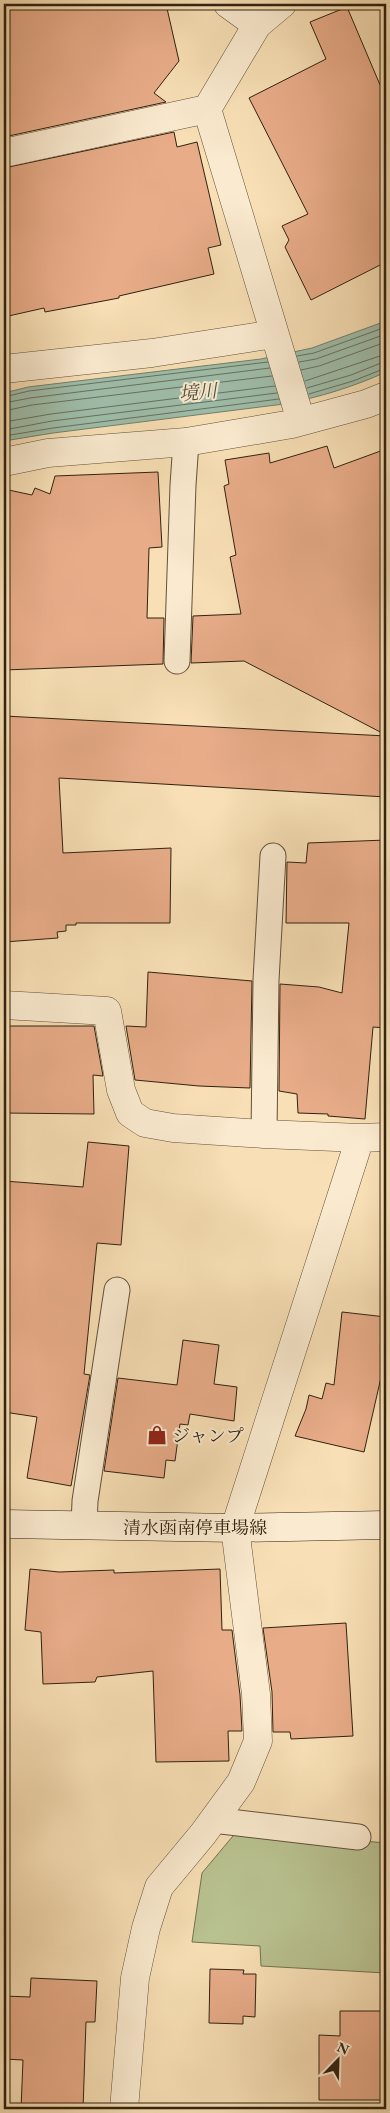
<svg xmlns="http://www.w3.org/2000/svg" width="390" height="2113" font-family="'EB Garamond','Noto Serif JP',serif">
<rect width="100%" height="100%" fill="#f8dfb5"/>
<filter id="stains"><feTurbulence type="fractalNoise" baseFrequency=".004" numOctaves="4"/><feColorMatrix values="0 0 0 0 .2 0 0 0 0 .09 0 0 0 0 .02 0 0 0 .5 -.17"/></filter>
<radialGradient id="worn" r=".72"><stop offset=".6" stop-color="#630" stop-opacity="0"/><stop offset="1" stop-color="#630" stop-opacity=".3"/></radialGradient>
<path fill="#b9c291" stroke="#747250" d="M238 1830 386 1843V1973L261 1966 260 1946 192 1942 202 1873Z"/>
<path fill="#9ebdaa" stroke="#727f6c" d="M386 321V372C353 387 320 397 284 404L53 433 4 441V393L28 387 261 359 312 348Z"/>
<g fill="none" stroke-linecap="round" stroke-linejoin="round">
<path stroke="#66705d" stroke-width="1" d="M297 356 314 353 386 327
M299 362 316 359 386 334
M301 370 319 366 386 342
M305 381 386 354
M307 388 351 375 386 361
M309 394 353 381 386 368
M4 397 29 391 268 362
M4 403 30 398 270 368
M4 411 32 405 272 376
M4 422 51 414 275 386
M4 430 52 421 277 393
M4 436 53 428 279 399"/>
</g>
<path fill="#e8ac89" stroke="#2f2210" d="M4 4H166L179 61 154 93 166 102 4 137Z
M347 7 386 99V262L311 300 285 247 289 240 282 226 308 214 249 98 326 59 310 22Z
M174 132 177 147 197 142 221 245 208 248 214 274 119 296V298L45 312 44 308 4 317V168Z
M327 446 334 468 386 449V735L244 661 191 663 193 616 241 614 230 557 236 555 224 486 229 484 225 460 269 453 270 463Z
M158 472 162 547 149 548 147 618H164L163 664 4 670V489L32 495 35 488 50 494 55 476Z
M4 716 386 736V797L59 778 63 853 171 848 170 923H76V925H66V931L57 932 58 938 4 942Z
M386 840V1028L373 1027 365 1119 328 1116V1114L298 1113 297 1094 279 1091 280 984 319 987 342 993 349 923H286L287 862 306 863 308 843Z
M148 972 252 981 250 1088 199 1086 135 1080 126 1026 146 1027Z
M4 1026H94L103 1076 93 1075 94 1114 4 1113Z
M88 1142 129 1146 121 1245 97 1243 84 1374 90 1375 71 1486 27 1478 37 1417 4 1412V1181L83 1187Z
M342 1312 386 1317V1350L384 1374 382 1373 364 1452 295 1436 306 1409 309 1395 322 1399 326 1383 334 1385Z
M183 1340 219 1345 214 1384 237 1387 234 1421 190 1414 188 1425 180 1424 175 1461 166 1460 164 1478 104 1471 118 1378 177 1385Z
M30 1569 59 1572 114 1570V1573L220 1569 222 1630H232L240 1695 242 1731H228L229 1761 156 1762 153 1671 97 1677 95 1682 43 1684 41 1632 25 1630Z
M346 1623 353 1736 291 1739 290 1732H273L272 1692 263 1628Z
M210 1969 244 1970 243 1974H256L255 2017 243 2016V2024L209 2023Z
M31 1978 97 1981 95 2022H86L83 2109H21L23 2060 4 2059V1996L30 1997Z
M340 2011H386V2100H319V2035L340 2036Z"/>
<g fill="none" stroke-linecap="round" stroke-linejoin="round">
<defs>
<path id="lane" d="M177 661 183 485 186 442
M264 1134 266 980 273 856
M84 1526 85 1501 117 1290
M213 1820 358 1837"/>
<path id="street" d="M228 4 257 25
M282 4 257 25 207 109 301 421
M4 153 207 109
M4 369 152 353 274 334
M4 462 48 453 186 442 292 424 366 404 386 396
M4 1005 107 1011 121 1090 130 1113 145 1123 173 1128 264 1134 360 1138 386 1137
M124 2109 135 1978 146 1928 159 1887 203 1834 241 1782 258 1741 256 1694 235 1528 360 1138"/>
<path id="secondary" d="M4 1524 235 1528 386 1525"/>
</defs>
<use href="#lane" stroke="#615139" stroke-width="27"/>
<use href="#street" stroke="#615139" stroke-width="29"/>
<use href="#secondary" stroke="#2f2210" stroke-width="29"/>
<use href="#lane" stroke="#faeacf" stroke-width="25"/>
<use href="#street" stroke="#faeacf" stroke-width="28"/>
<use href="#secondary" stroke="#faeacf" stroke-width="28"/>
</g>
<defs>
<symbol id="shop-bare" viewBox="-9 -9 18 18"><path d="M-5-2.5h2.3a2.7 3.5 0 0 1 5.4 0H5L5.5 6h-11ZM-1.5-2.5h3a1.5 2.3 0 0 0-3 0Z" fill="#8f2418" stroke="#faeacf" stroke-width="2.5" paint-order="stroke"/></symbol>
</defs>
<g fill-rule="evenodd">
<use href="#shop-bare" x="143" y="1421" width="28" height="28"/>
</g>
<g text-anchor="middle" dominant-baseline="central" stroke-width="4" stroke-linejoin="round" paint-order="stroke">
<g font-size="18" fill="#2f2210" stroke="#faeacf" text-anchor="start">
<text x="172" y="1435">ジャンプ</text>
</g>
<g font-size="18" fill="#2f2210" stroke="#faeacf">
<text x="195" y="1527">清水函南停車場線</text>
</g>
<g font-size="19" font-style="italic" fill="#50503e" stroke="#faeacf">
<text transform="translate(198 392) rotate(-5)">境川</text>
</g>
</g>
<rect width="390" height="2113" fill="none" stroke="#f8dfb5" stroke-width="20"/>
<rect x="5" y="5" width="380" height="2103" fill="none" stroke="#2f2210" stroke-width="2.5"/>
<rect x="10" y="10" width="370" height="2093" fill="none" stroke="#2f2210"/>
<g transform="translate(338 2060) rotate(23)" stroke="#faeacf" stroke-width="4" paint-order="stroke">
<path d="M0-4L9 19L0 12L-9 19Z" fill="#2f2210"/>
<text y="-8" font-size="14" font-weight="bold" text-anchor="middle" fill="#2f2210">N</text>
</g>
<rect width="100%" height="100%" filter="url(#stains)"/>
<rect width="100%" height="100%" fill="url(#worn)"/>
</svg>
